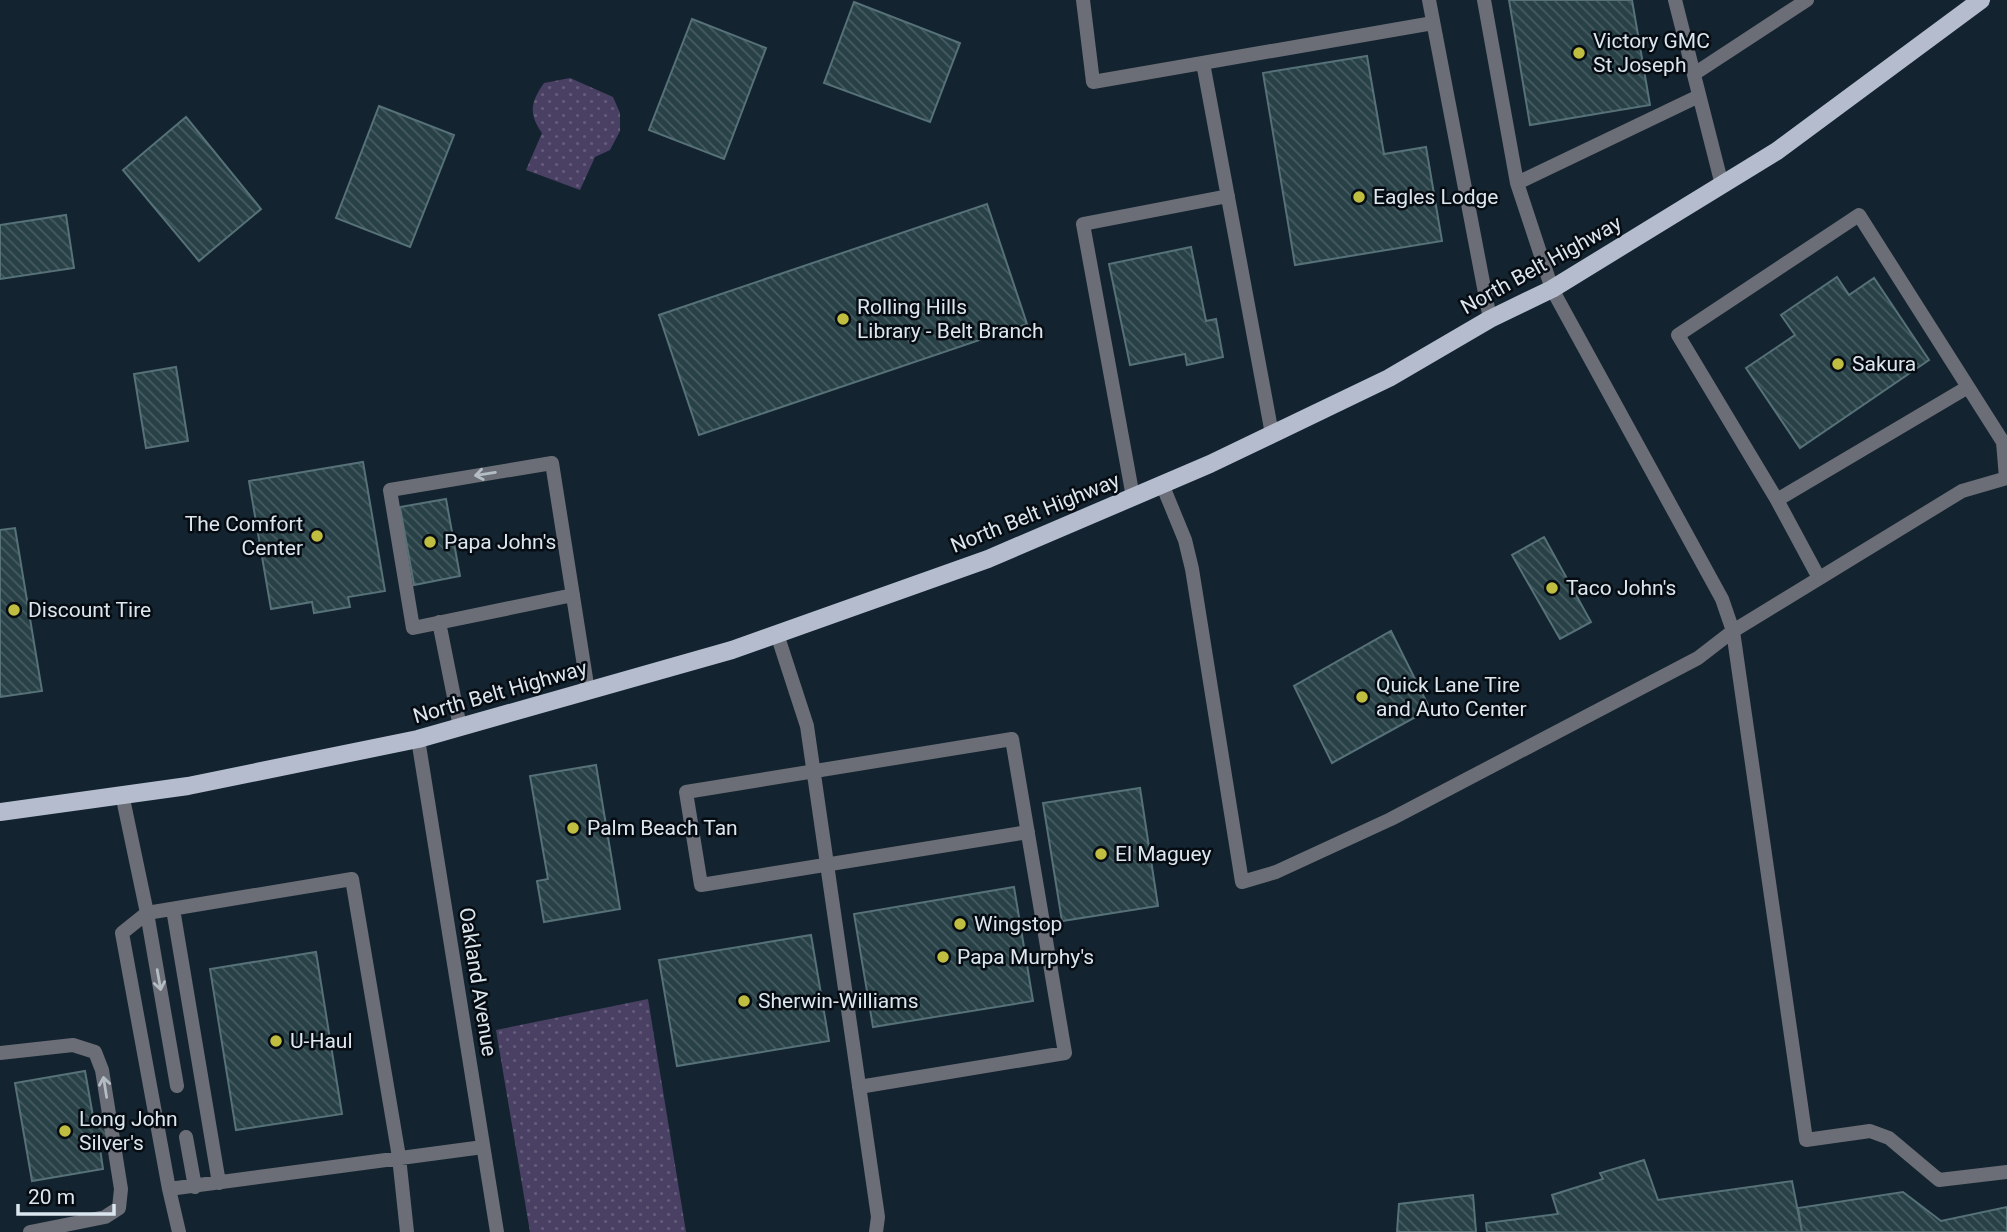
<svg xmlns="http://www.w3.org/2000/svg" width="2007" height="1232" font-family="Roboto,sans-serif">
<defs>
<pattern id="grass-dots" width="8" height="8" patternUnits="userSpaceOnUse" patternTransform="scale(1.75)"><rect width="8" height="8" fill="#4a4063"/><path d="M2 2h.1M6 6h.1" fill="none" stroke="#645c7a" stroke-width="1.8" stroke-linecap="round"/></pattern>
<pattern id="building-back-hatch" width="6" height="6" patternUnits="userSpaceOnUse" patternTransform="scale(1.75)"><rect width="6" height="6" fill="#284147"/><path d="M-1 5l2 2M0 0l6 6M5-1l2 2" fill="none" stroke="#475c62"/></pattern>
</defs>
<rect width="100%" height="100%" fill="#132430"/>
<path fill="url(#grass-dots)" d="M570 78 613 97 620 113V131L610 150 595 157 580 190 526 170 542 133C528 113 531 102 544 83Z
M648 999 686 1232H530L496 1030Z"/>
<path fill="url(#building-back-hatch)" stroke="#567178" stroke-width="2" d="M1509 0H1632L1650 105 1530 125Z
M854 2 960 43 930 122 824 83Z
M692 19 766 48 724 159 649 130Z
M1367 56 1384 154 1426 147 1442 241 1295 265 1263 73Z
M379 106 454 135 410 247 336 218Z
M186 117 261 209 199 261 123 170Z
M987 204 1027 324 699 435 659 315Z
M66 215 74 268 0 279V225Z
M1191 247 1206 321 1216 319 1223 357 1187 365 1185 354 1130 365 1109 264Z
M1837 277 1849 295 1874 278 1929 360 1800 448 1746 368 1795 335 1781 315Z
M176 367 188 441 146 448 134 374Z
M363 462 385 591 348 597 350 607 314 613 312 602 271 609 249 481Z
M446 499 460 576 414 585 400 507Z
M15 528 42 691 0 697V530Z
M1544 537 1591 622 1560 639 1512 555Z
M1391 631 1430 709 1332 763 1294 686Z
M596 765 620 909 544 922 537 881 548 879 530 776Z
M1140 788 1158 906 1062 921 1043 803Z
M1014 887 1033 1001 873 1027 854 914Z
M811 935 829 1041 677 1066 659 960Z
M316 952 342 1114 236 1130 210 969Z
M85 1071 94 1122 104 1120 108 1141 99 1142 103 1169 32 1181 15 1083Z
M1644 1160 1658 1200 1792 1181 1802 1232H1487L1486 1223 1558 1214 1552 1195 1603 1179 1600 1173Z
M1903 1192 1941 1221 2007 1207V1232H1802L1798 1208Z
M1473 1195 1476 1232H1397L1399 1204Z"/>
<g fill="none" stroke-linecap="round" stroke-linejoin="round">
<path stroke="#6b6e77" stroke-width="14" d="M1083 0 1093 82 1433 23
M1429 0 1490 319
M1484 0 1517 183 1552 289 1722 599 1733 631 1806 1140 1870 1131 1889 1138 1939 1180 2007 1172
M1675 0 1722 185
M1203 63 1272 434
M1694 74 1807 0
M1517 183 1699 96
M1162 484 1185 540 1192 569 1242 882 1276 872 1391 819 1698 658 1733 631 1962 491 2007 478
M1133 497 1083 224 1228 196
M1777 500 1968 387
M1819 578 1777 500 1678 335 1859 215 2003 442 2006 478
M573 595 413 628 390 490 552 463 588 691
M439 622 460 727
M777 634 807 726 878 1217 876 1232
M122 794 147 913 122 933 169 1189 483 1147
M173 909 219 1183
M0 1053 73 1045 95 1052 102 1070 121 1189 119 1208 105 1217 30 1232
M177 1086 147 913 352 879 399 1157 407 1232
M859 1087 1065 1053 1012 739 686 792 701 885 1028 832
M186 1137 195 1187
M169 1189 179 1232"/>
<path stroke="#6b6e77" stroke-width="14" d="M418 739 497 1232"/>
<path stroke="#b4bcce" stroke-width="18" d="M0 812 188 786 418 739 732 650 988 559 1210 464 1389 378 1490 319 1552 289 1777 151 1981 0"/>
</g>
<defs><path id="oneway-shaft" d="M-6 0H5M1.5-3L5.5 0L1.5 3" fill="none" stroke-width="1.6" stroke-linecap="round" stroke-linejoin="round" transform="scale(1.75)"/></defs>
<g stroke="#b4bcc4">
<use href="#oneway-shaft" transform="translate(485 474) rotate(171)"/>
<use href="#oneway-shaft" transform="translate(159 980) rotate(80)"/>
<use href="#oneway-shaft" transform="translate(105 1087) rotate(-99)"/>
</g>
<g fill="#c0be41" stroke="#060c12" stroke-width="2.5">
<circle cx="1579" cy="53" r="7"/>
<circle cx="1359" cy="197" r="7"/>
<circle cx="843" cy="319" r="7"/>
<circle cx="1838" cy="364" r="7"/>
<circle cx="317" cy="536" r="7"/>
<circle cx="430" cy="542" r="7"/>
<circle cx="1552" cy="588" r="7"/>
<circle cx="14" cy="610" r="7"/>
<circle cx="1362" cy="697" r="7"/>
<circle cx="573" cy="828" r="7"/>
<circle cx="1101" cy="854" r="7"/>
<circle cx="960" cy="924" r="7"/>
<circle cx="943" cy="957" r="7"/>
<circle cx="744" cy="1001" r="7"/>
<circle cx="276" cy="1041" r="7"/>
<circle cx="65" cy="1131" r="7"/>
</g>
<g text-anchor="middle" dominant-baseline="central" stroke-width="5" stroke-linejoin="round" paint-order="stroke">
<g font-size="21" fill="#dbe6ee" stroke="#060c12" text-anchor="start">
<text x="1593" y="41">Victory GMC<tspan x="1593" dy="24">St Joseph</tspan></text>
<text x="1373" y="197">Eagles Lodge</text>
<text x="857" y="307">Rolling Hills<tspan x="857" dy="24">Library - Belt Branch</tspan></text>
<text x="1852" y="364">Sakura</text>
<text x="303" y="524" text-anchor="end">The Comfort<tspan x="303" dy="24">Center</tspan></text>
<text x="444" y="542">Papa John's</text>
<text x="1566" y="588">Taco John's</text>
<text x="28" y="610">Discount Tire</text>
<text x="1376" y="685">Quick Lane Tire<tspan x="1376" dy="24">and Auto Center</tspan></text>
<text x="587" y="828">Palm Beach Tan</text>
<text x="1115" y="854">El Maguey</text>
<text x="974" y="924">Wingstop</text>
<text x="957" y="957">Papa Murphy's</text>
<text x="758" y="1001">Sherwin-Williams</text>
<text x="290" y="1041">U-Haul</text>
<text x="79" y="1119">Long John<tspan x="79" dy="24">Silver's</tspan></text>
</g>
<g font-size="21" fill="#dbe6ee" stroke="#060c12">
<text transform="translate(1541 265) rotate(-29)">North Belt Highway</text>
<text transform="translate(1035 513) rotate(-22)">North Belt Highway</text>
<text transform="translate(500 692) rotate(-16)">North Belt Highway</text>
<text transform="translate(478 982) rotate(81)">Oakland Avenue</text>
</g>
</g>
<path d="M18 1204v10h96v-10" fill="none" stroke="#dbe6ee" stroke-width="3.5"/>
<text x="28" y="1204" font-size="21" fill="#dbe6ee" stroke="#060c12" stroke-width="5" paint-order="stroke">20 m</text>
</svg>
